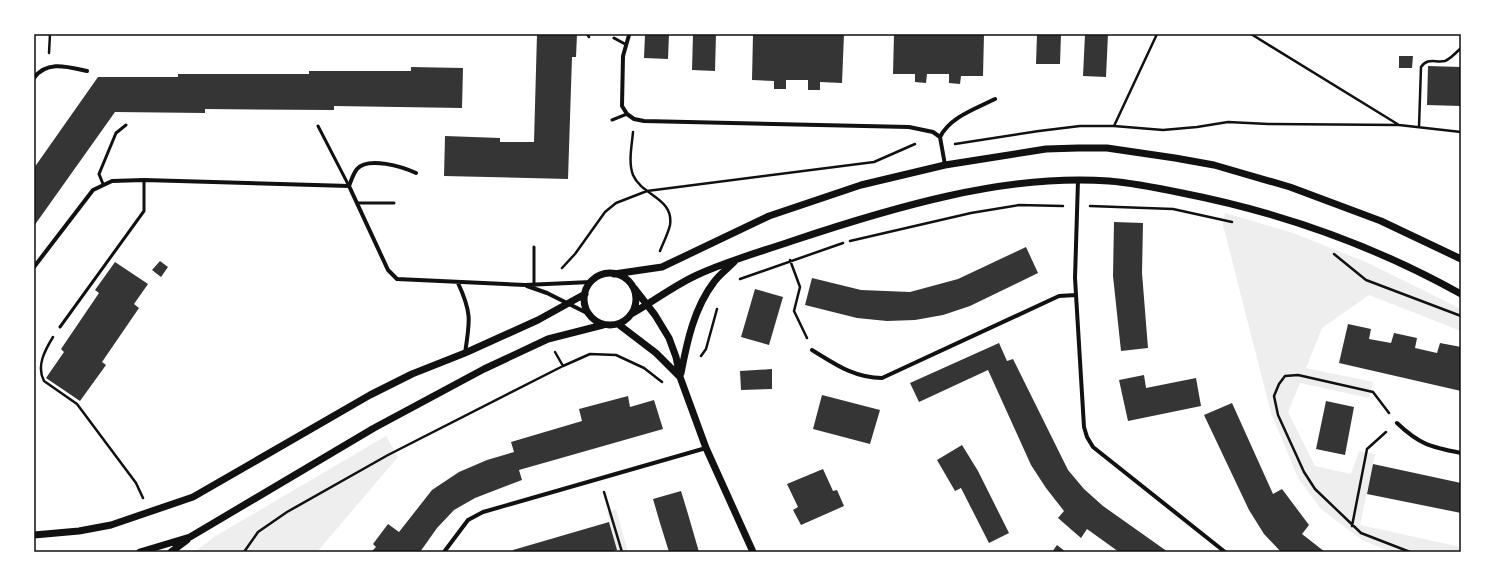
<svg xmlns="http://www.w3.org/2000/svg" width="1495" height="586" font-family="Signika,sans-serif">
<rect width="100%" height="100%" fill="#fff"/>
<path fill="#eee" d="M1225 213 1293 233 1366 262 1461 309V331L1369 295 1322 328 1306 368 1373 382 1369 398 1300 383 1288 412 1315 466 1351 474 1359 451 1375 454 1360 525 1461 547V552H1391L1362 540 1321 509 1298 478 1271 413 1223 225Z
M386 436 398 457 317 552H194L214 537Z
M616 509 628 552H617L607 512Z"/>
<path fill="#353535" d="M537 34H577L576 57H572L568 179 444 176 445 136 500 138V142H534Z
M645 34H669L668 59 644 58Z
M693 34H716L715 71 692 70Z
M753 34H844L842 83 820 82V90H808V80H786V89H774V81L752 80Z
M894 34H984L983 76H961L960 84 949 83V74H927L926 83 915 82V74H893Z
M1037 34H1061L1060 64H1036Z
M1085 34H1108L1106 77 1083 76Z
M1399 56H1413L1412 68H1399Z
M1428 66 1461 67V106L1427 105Z
M411 67 463 68 462 108 334 106V110L205 109V113L115 112 34 226V168L98 77H178V74H309V71H411Z
M1114 222 1143 223 1142 273 1148 348 1121 351 1113 276Z
M1026 247 1038 273 970 306 943 315 915 320 887 321 857 318 805 305 812 278 861 290 910 292 958 279Z
M160 261 168 267 161 277 152 270Z
M115 262 148 284 134 304 139 308 102 362 106 365 80 401 46 378 64 352 61 349 99 293 95 290Z
M755 289 783 297 769 345 741 337Z
M1348 324 1371 329 1369 339 1391 343 1394 333 1417 338 1415 348 1437 353 1440 343 1461 347V391L1339 363Z
M999 343 1007 361 1013 359 1068 470 1084 489 1103 506 1168 552H1119L1087 529 1081 538 1058 518 1064 511 1046 488 1031 465 988 370 919 402 910 383Z
M772 369V389L741 390 740 371Z
M1144 375 1146 388 1196 378 1201 406 1128 421 1119 380Z
M822 395 880 410 870 444 813 429Z
M628 396 630 407 654 400 663 429 519 470 522 480 475 498 454 510 437 528 420 552H371L376 547 373 544 388 524 399 532 432 490 459 472 487 460 514 452 511 442 582 421 579 409Z
M1326 401 1354 407 1345 455 1316 449Z
M1232 403 1273 494 1282 489 1309 525 1302 534 1325 552H1281L1264 534 1249 510 1204 415Z
M962 445 978 471 1009 533 989 543 961 488 955 491 937 460Z
M1373 464 1461 483V513L1367 494Z
M823 469 833 491 837 490 844 506 801 525 793 510 798 507 787 484Z
M681 491 688 514 699 552H669L660 523 653 499Z
M609 522 617 550 610 552H513V550Z
M1057 545 1066 552H1052Z"/>
<g fill="none" stroke-linecap="round" stroke-linejoin="round">
<path stroke="#111" stroke-width="2.5" d="M587 34 589 37
M1251 34 1399 125 1461 132
M49 53 50 34
M1114 126 1157 34
M1419 127 1421 67C1428 57 1435 63 1445 61 1450 59 1457 52 1461 48
M633 132C632 145 628 162 633 175 642 196 674 198 670 225 668 234 663 243 660 251
M955 144 1039 131 1080 126H1114L1163 130 1197 127 1228 122 1268 124 1399 125
M1090 206 1173 209 1232 222
M850 241 971 213 1019 205 1063 206
M1334 254 1366 280 1461 316
M790 260 800 287 794 311 807 338
M562 268 575 254 605 212 616 203 647 191 874 162 915 144
M740 279 843 243
M53 337C45 350 36 366 44 381L77 404 136 483 143 498
M555 352 563 366
M701 356 706 349 717 309
M1389 413 1373 392 1298 375 1285 376 1279 384 1274 396 1278 415 1304 472 1315 489 1361 533 1410 552
M604 492 622 552
M1352 526 1367 449 1386 432
M244 552 258 532 287 512 388 455 563 366 590 354 616 355 644 368 662 382"/>
<path stroke="#111" stroke-width="3" d="M614 38 625 44
M612 120 627 114
M318 126 349 186
M103 184 99 174 116 133 126 125
M357 203H394
M534 285V247
M60 327 144 211V180"/>
<path stroke="#111" stroke-width="4" d="M629 35 623 56 622 106 627 114 634 119 644 121 909 127 933 132 940 137 945 165
M34 78C47 60 68 67 87 71
M940 137C950 117 975 109 995 99
M1078 180 1075 278 1084 427 1087 437 1093 447 1225 552
M349 186C351 181 353 174 357 169 368 156 403 167 416 173
M34 267 93 190 112 181 144 180 349 186 388 270 397 279 525 285 591 282
M458 283C472 313 470 321 465 353
M527 286 547 293 589 314
M812 350C835 364 854 378 882 378L1059 296 1076 295
M1397 423C1420 445 1431 447 1461 453
M444 552 468 520 483 512 706 448"/>
<path stroke="#111" stroke-width="7" d="M584 299a26 26 0 1 1 52 0a26 26 0 1 1-52 0Z
M614 274 662 267 769 216 861 185 945 165 1046 149 1078 148H1107L1175 158 1214 165 1290 187 1381 221 1461 259
M634 288 655 315 669 338 676 357 680 377 706 448 753 552
M633 313C654 301 675 285 697 275 727 261 760 252 792 241 888 209 1006 173 1109 181 1134 183 1158 188 1182 193 1279 212 1375 246 1461 294
M618 324 656 353 680 377
M681 373C687 342 694 308 714 282 719 275 727 269 734 262
M34 535 79 531 111 525 193 497 370 395 412 374 465 353 538 320 585 294
M140 552 190 537 374 428 484 369 548 339 603 325
M171 552 187 540"/>
</g>
<rect width="1495" height="586" fill="none" stroke="#ffffff" stroke-width="70"/>
<rect x="35" y="35" width="1425" height="516" fill="none" stroke="#111" stroke-width="1.5"/>
</svg>
